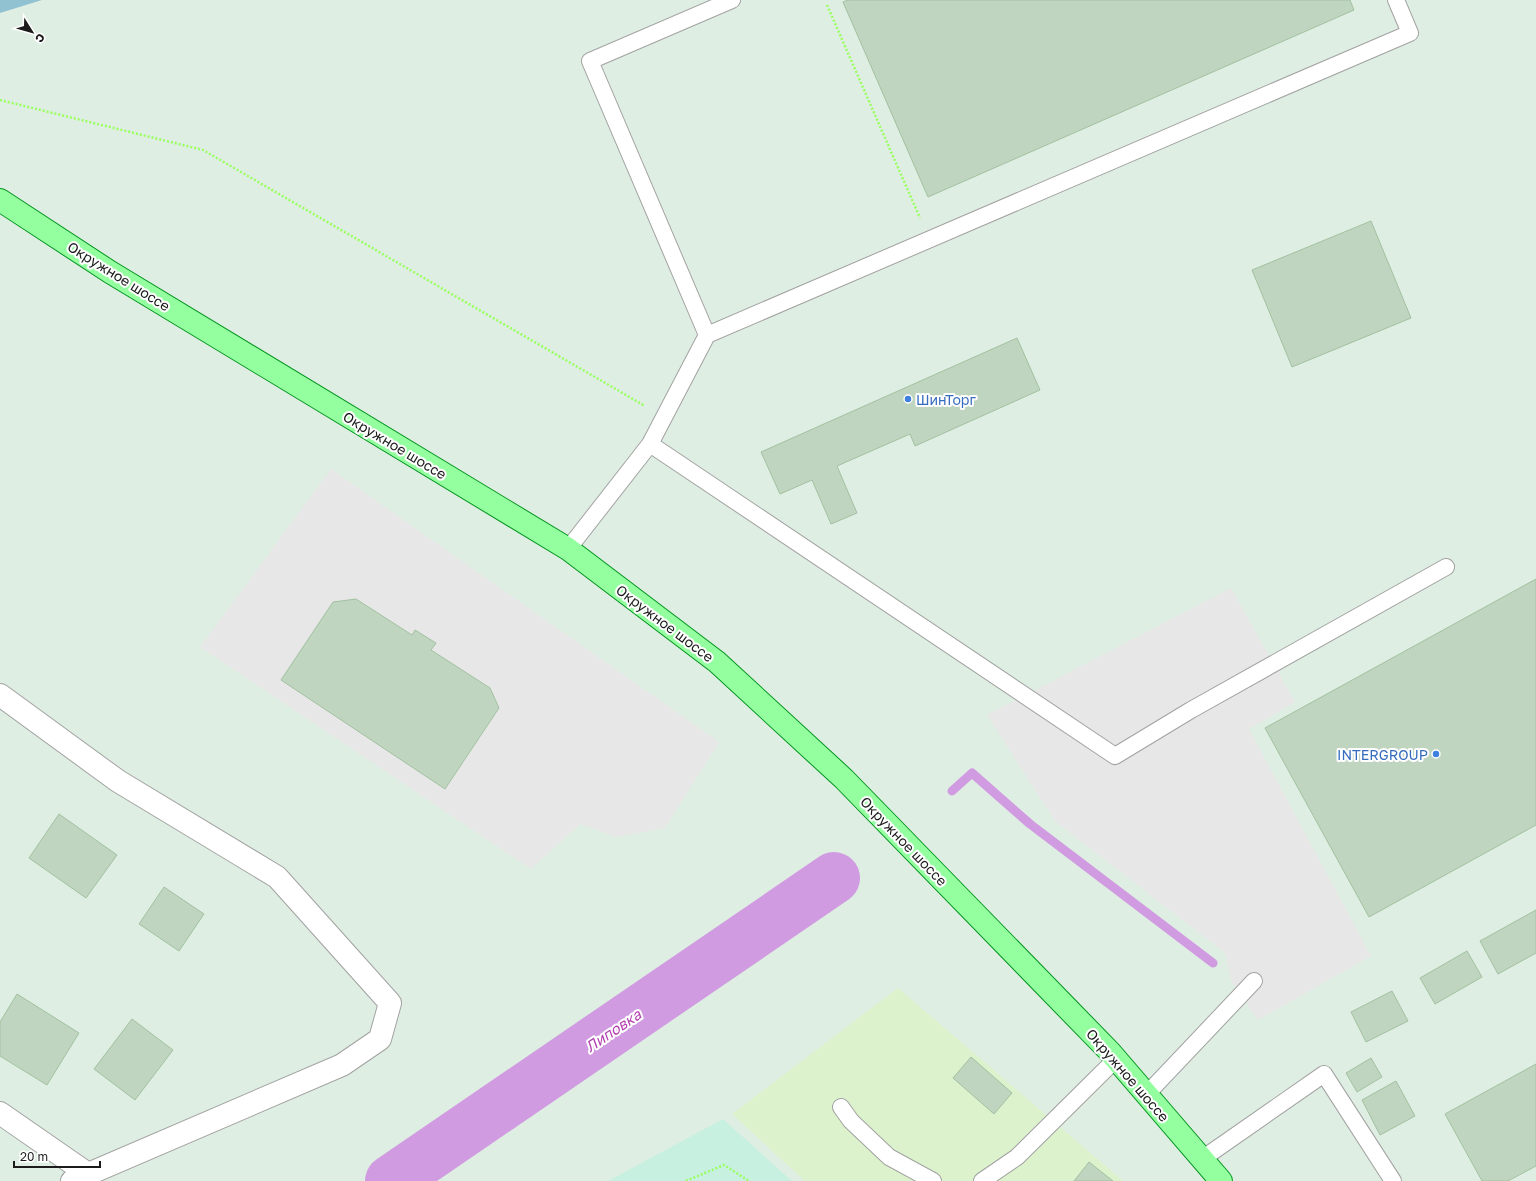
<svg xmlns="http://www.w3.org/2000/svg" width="1536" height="1181" font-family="'Golos Text',sans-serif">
<rect width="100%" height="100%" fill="#dfeee2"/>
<path fill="#dcf2cc" d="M898 988 1123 1181H805L732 1114Z"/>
<path fill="#c8f0e0" d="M723 1119 792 1181H608Z"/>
<path fill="#90c2d2" d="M0 0H42L0 13Z"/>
<path fill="#e7e7e7" d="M331 469 719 742 665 828 616 837 580 824 531 869 200 647Z
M1231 588 1295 702 1249 729 1371 956 1258 1020 1231 980 1225 953 1055 821 987 715Z"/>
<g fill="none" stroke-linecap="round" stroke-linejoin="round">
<path stroke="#d09be1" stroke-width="9" d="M952 791 972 773 1030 824 1213 963"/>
<path stroke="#d09be1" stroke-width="52" d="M391 1181 834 878"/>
</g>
<path fill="#c0d5bf" stroke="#a1c1a1" d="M848 0H1350L1354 10 928 197 843 2Z
M1371 221 1411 318 1292 367 1252 270Z
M1017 338 1040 390 915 446 910 434 837 466 857 513 831 524 812 480 780 494 761 452Z
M1536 579V825L1369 917 1265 728Z
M356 599 412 635 415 630 436 643 431 650 490 688 499 708 445 789 281 680 333 602Z
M59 814 117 855 86 898 29 858Z
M164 887 204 914 179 951 139 924Z
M1536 910V953L1498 974 1480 941Z
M1467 951 1482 977 1435 1004 1420 978Z
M1392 991 1408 1021 1366 1042 1351 1012Z
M17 994 79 1033 47 1085 0 1056V1022Z
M132 1019 173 1050 135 1100 94 1069Z
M971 1057 1012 1093 994 1114 953 1078Z
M1371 1058 1382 1077 1357 1092 1346 1073Z
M1536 1064V1166L1508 1181H1482L1445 1114Z
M1396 1081 1415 1116 1380 1135 1362 1100Z
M1089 1162 1113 1181H1074Z"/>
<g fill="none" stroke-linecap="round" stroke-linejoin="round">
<defs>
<path id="service" d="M732 0 590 61 707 335 1410 33 1396 0
M650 444 1115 756 1191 710 1446 567
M568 549 650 444 707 335
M1146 1095 1254 981
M841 1107 851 1121 889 1157 933 1181
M1202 1159 1324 1074 1393 1181
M982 1181 1017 1157 1116 1059"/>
<path id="minor" d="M0 695 118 781 277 877 390 1003 380 1039 342 1065 72 1181
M0 1113 88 1174"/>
<path id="primary" d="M0 200 110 272 568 549 717 662 844 779 1110 1052 1221 1181"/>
</defs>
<use href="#service" stroke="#a2a2a2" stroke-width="18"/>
<use href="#minor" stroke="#a2a2a2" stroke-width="24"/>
<use href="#primary" stroke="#00931e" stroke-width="24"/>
<path stroke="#99ff60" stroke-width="2.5" stroke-dasharray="2 2" stroke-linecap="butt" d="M827 5 920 218
M0 100 203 150 645 406
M686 1181 724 1165 749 1181"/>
<use href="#service" stroke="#fff" stroke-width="16"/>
<use href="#minor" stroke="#fff" stroke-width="22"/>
<use href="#primary" stroke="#94ff9f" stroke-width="22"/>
</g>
<g fill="#3f7fe0" stroke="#fff" stroke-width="1.5">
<circle cx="908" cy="399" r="4"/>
<circle cx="1436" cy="754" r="4"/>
</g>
<g text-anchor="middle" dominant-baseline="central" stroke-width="4" stroke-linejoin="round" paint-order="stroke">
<g font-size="14" fill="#1b1b1b" stroke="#fff">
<text transform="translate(119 276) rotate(32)">Окружное шоссе</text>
<text transform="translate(395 445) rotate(31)">Окружное шоссе</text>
<text transform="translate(665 623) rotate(37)">Окружное шоссе</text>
<text transform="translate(904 841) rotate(46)">Окружное шоссе</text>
<text transform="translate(1128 1075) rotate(49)">Окружное шоссе</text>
</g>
<g font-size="14" fill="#366cbe" stroke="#fff" text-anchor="start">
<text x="916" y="399">ШинТорг</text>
<text x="1428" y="754" text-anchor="end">INTERGROUP</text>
</g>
<g font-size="15" font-style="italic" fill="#b33faf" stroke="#fff">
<text transform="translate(613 1030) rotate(-34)">Липовка</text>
</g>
</g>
<g transform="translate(32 32) rotate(127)" stroke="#ffffff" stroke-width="3" paint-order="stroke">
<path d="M0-3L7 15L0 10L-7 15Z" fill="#1b1b1b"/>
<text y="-6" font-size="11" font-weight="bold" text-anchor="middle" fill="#1b1b1b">С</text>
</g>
<path d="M14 1161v6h86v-6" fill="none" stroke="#1b1b1b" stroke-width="2"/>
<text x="20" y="1161" font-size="12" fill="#1b1b1b" stroke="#ffffff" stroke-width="3" paint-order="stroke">20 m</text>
</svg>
